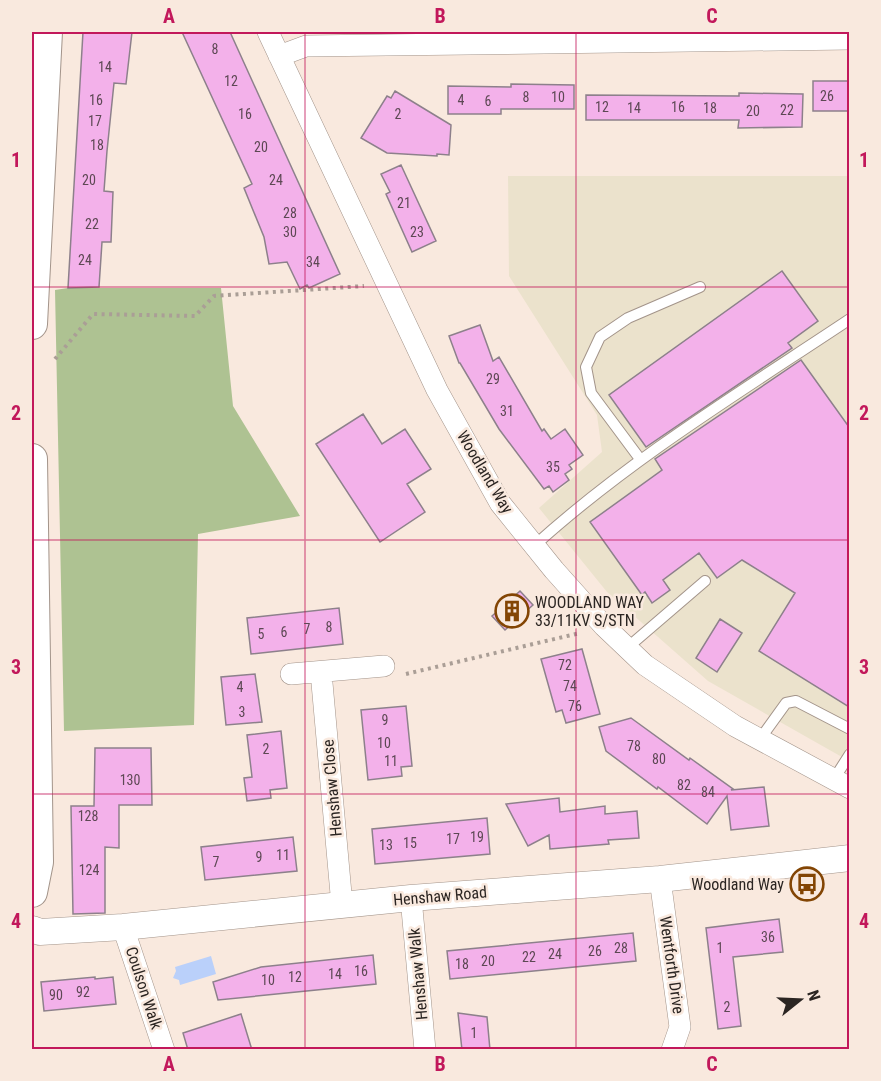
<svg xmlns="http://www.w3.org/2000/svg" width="881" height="1081" font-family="'Roboto Condensed',sans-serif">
<rect width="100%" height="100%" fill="#f9e9de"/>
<path fill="#ebe2cc" d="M508 176H849V761L708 681 607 592 539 508 602 452 597 415 509 276Z"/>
<path fill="#aec292" d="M68 288H221L233 406 300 516 198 534 194 725 64 731 55 290Z"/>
<path fill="#bad0fa" d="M211 956 216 974 180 985 179 980 173 978 176 971 175 967Z"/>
<path fill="#f3b1ea" stroke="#8d808b" stroke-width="1.5" d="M83 32H132L126 84 114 83 107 151 104 191 113 192 111 242H102L99 287 68 288Z
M182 32H230L340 274 309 288 307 285 300 289 287 262 269 264 264 237 244 188 252 184Z
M813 81H849V111H813Z
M511 84 574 85V109H501V114H448V86L511 87Z
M395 91 451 125 449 155 437 154V156L387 153 361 138 387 96 391 98Z
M739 93 803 94 802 127 738 128 739 120H586V95L739 96Z
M401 165 436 241 412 252 386 194 390 192 381 174Z
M782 271 818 321 788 343 792 348 646 447 609 395Z
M480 325 493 361 499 357 542 431 544 429 551 439 565 429 583 455 569 465 572 469 565 474 569 480 553 492 549 486 544 489 499 429 460 363H459L449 336Z
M801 360 849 427V707L759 651 795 593 742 560 717 578 699 553 663 580 670 590 652 603 645 592 642 595 590 522 662 470 655 459Z
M363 414 382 444 405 429 431 469 407 484 425 512 380 542 316 444Z
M520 591 533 605 505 630 492 616Z
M339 608 343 644 251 654 247 618Z
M720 619 742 633 717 672 696 658Z
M582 649 600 714 566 723 562 710 556 712 541 659Z
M255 674 262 722 226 725 221 677Z
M406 706 412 766 401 767 402 776 368 780 361 710Z
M631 718 689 760 690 758 733 789 731 790 764 787 769 826 731 830 727 796 707 824 658 787 657 789 606 751 599 727Z
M281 731 287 788 270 790 271 798 247 801 244 778 252 777 247 735Z
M95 748H151L152 805H119V848L105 847V913L73 914 71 806H94Z
M559 798 560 812 605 806V814L637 811 639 838 608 840 609 844 550 849 549 835 528 846 506 804Z
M487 818 490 854 375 864 372 829Z
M293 837 297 871 205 880 201 847Z
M779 919 783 952 733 957 741 1026 718 1029 706 928Z
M633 933 636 961 450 979 447 951Z
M373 955 376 984 218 1000 213 982 261 967Z
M95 977V979L113 977 116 1004 44 1011 41 982Z
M458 1013 487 1017 490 1050H462Z
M241 1014 252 1050H188L183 1033Z"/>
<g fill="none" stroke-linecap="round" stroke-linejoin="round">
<defs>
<path id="service" d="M640 459 591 393 586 367 600 337 628 318 700 287
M534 546C630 459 742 391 850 319
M627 648 705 581
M760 739 786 703 796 701 850 729
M834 779 850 754"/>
<path id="minor" d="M268 32 437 390 500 503 554 570 604 626 645 665 735 726 850 788
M279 56 306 46 850 39
M321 672 342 905
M291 674 384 666
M660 879 680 1027 672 1050
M411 898 425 1050
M123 927 164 1050"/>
<path id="tertiary" d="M32 929 40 932 123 927 411 898 660 879 850 858"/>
<path id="secondary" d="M32 324 47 32
M32 459 38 862 32 892"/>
</defs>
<use href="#service" stroke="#a3948a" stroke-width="12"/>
<use href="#minor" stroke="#a3948a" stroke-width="22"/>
<use href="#tertiary" stroke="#a3948a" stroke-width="27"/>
<use href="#secondary" stroke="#a3948a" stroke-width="32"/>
<path stroke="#aa9e96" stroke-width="4" stroke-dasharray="3 4.5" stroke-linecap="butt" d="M55 359 93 314 195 316 214 296 364 286
M406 674 580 633"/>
<use href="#service" stroke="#fff" stroke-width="10"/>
<use href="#minor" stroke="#fff" stroke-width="21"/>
<use href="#tertiary" stroke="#fff" stroke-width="26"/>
<use href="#secondary" stroke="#fff" stroke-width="30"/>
</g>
<path fill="none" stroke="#c2185b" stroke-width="1.5" stroke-opacity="0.55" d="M305 32V1050M576 32V1050M32 287H850M32 540H850M32 794H850"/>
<defs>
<symbol id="building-ring" viewBox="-11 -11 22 22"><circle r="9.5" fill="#f9e9de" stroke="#834504" stroke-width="1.5"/><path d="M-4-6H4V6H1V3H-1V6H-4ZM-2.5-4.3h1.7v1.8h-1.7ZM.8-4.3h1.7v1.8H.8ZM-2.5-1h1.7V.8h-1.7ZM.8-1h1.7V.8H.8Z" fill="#834504"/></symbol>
<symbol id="bus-ring" viewBox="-11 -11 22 22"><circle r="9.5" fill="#f9e9de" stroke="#834504" stroke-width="1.5"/><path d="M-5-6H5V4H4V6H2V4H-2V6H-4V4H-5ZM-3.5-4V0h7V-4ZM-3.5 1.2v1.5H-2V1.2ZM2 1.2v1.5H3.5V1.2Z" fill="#834504"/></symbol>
</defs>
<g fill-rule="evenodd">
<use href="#building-ring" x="493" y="592" width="38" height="38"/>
<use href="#bus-ring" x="788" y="865" width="38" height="38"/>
</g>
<g text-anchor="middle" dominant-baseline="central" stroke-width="5" stroke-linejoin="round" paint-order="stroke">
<g font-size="14" fill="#5d4854">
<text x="215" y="49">8</text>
<text x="105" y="67">14</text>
<text x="231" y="81">12</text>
<text x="827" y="96">26</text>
<text x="526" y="97">8</text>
<text x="558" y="97">10</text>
<text x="96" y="100">16</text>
<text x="461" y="100">4</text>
<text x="488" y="101">6</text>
<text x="602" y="107">12</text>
<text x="678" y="107">16</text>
<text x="634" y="108">14</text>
<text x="710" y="108">18</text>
<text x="787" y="110">22</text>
<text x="753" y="111">20</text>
<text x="245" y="114">16</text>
<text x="398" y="114">2</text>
<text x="95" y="121">17</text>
<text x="97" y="145">18</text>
<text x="261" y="147">20</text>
<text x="89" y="180">20</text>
<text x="276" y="180">24</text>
<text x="404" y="203">21</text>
<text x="290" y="213">28</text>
<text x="92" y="224">22</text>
<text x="290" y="232">30</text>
<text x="417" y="232">23</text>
<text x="85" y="260">24</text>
<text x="313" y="262">34</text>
<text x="493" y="379">29</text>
<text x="507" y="411">31</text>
<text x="553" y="467">35</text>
<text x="329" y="627">8</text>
<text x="307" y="629">7</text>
<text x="284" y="632">6</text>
<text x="261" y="634">5</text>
<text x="565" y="665">72</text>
<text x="570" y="686">74</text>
<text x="240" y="687">4</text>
<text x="575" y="706">76</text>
<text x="242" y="712">3</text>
<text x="385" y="720">9</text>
<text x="384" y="743">10</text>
<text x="634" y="746">78</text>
<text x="266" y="749">2</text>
<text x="659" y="759">80</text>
<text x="391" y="761">11</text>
<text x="130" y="780">130</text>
<text x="684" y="785">82</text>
<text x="708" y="792">84</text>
<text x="88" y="816">128</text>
<text x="477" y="837">19</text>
<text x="453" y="839">17</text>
<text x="410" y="843">15</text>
<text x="386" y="845">13</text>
<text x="283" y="855">11</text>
<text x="259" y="857">9</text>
<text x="216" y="862">7</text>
<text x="89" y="870">124</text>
<text x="768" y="937">36</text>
<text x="621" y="948">28</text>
<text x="720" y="948">1</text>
<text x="595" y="951">26</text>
<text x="555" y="954">24</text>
<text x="529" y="957">22</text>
<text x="488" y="961">20</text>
<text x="462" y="964">18</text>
<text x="361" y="971">16</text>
<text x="335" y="974">14</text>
<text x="295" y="977">12</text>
<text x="268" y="980">10</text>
<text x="83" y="992">92</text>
<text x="56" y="995">90</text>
<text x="727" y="1007">2</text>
<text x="474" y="1033">1</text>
</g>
<g font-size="16" fill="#2b2522" stroke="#f9e9de">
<text transform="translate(485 472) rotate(59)">Woodland Way</text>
<text transform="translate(332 788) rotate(-95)">Henshaw Close</text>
<text transform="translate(440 896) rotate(-5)">Henshaw Road</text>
<text transform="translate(672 965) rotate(82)">Wentforth Drive</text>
<text transform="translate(418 974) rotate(-95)">Henshaw Walk</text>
<text transform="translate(144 988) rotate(72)">Coulson Walk</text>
</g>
<g font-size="16" fill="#2b2522" stroke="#f9e9de" text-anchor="start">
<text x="535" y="602">WOODLAND WAY<tspan x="535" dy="18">33/11KV S/STN</tspan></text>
<text x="784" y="884" text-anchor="end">Woodland Way</text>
</g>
</g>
<rect width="881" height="1081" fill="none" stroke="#f9e9de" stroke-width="66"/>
<g transform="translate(800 1000) rotate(72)" stroke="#f9e9de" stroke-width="4.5" paint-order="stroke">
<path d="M0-4.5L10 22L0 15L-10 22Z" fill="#2b2522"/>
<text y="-9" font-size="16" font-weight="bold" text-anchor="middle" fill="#2b2522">N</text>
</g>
<rect x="33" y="33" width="815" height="1015" fill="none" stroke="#c2185b" stroke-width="2"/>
<g font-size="20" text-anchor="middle" font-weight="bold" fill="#c2185b">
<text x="169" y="23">A</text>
<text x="440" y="23">B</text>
<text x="712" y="23">C</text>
<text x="16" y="167">1</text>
<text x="864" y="167">1</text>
<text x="16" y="420">2</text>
<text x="864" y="420">2</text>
<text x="16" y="674">3</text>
<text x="864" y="674">3</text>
<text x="16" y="928">4</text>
<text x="864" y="928">4</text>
<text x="169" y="1071">A</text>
<text x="440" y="1071">B</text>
<text x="712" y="1071">C</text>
</g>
</svg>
